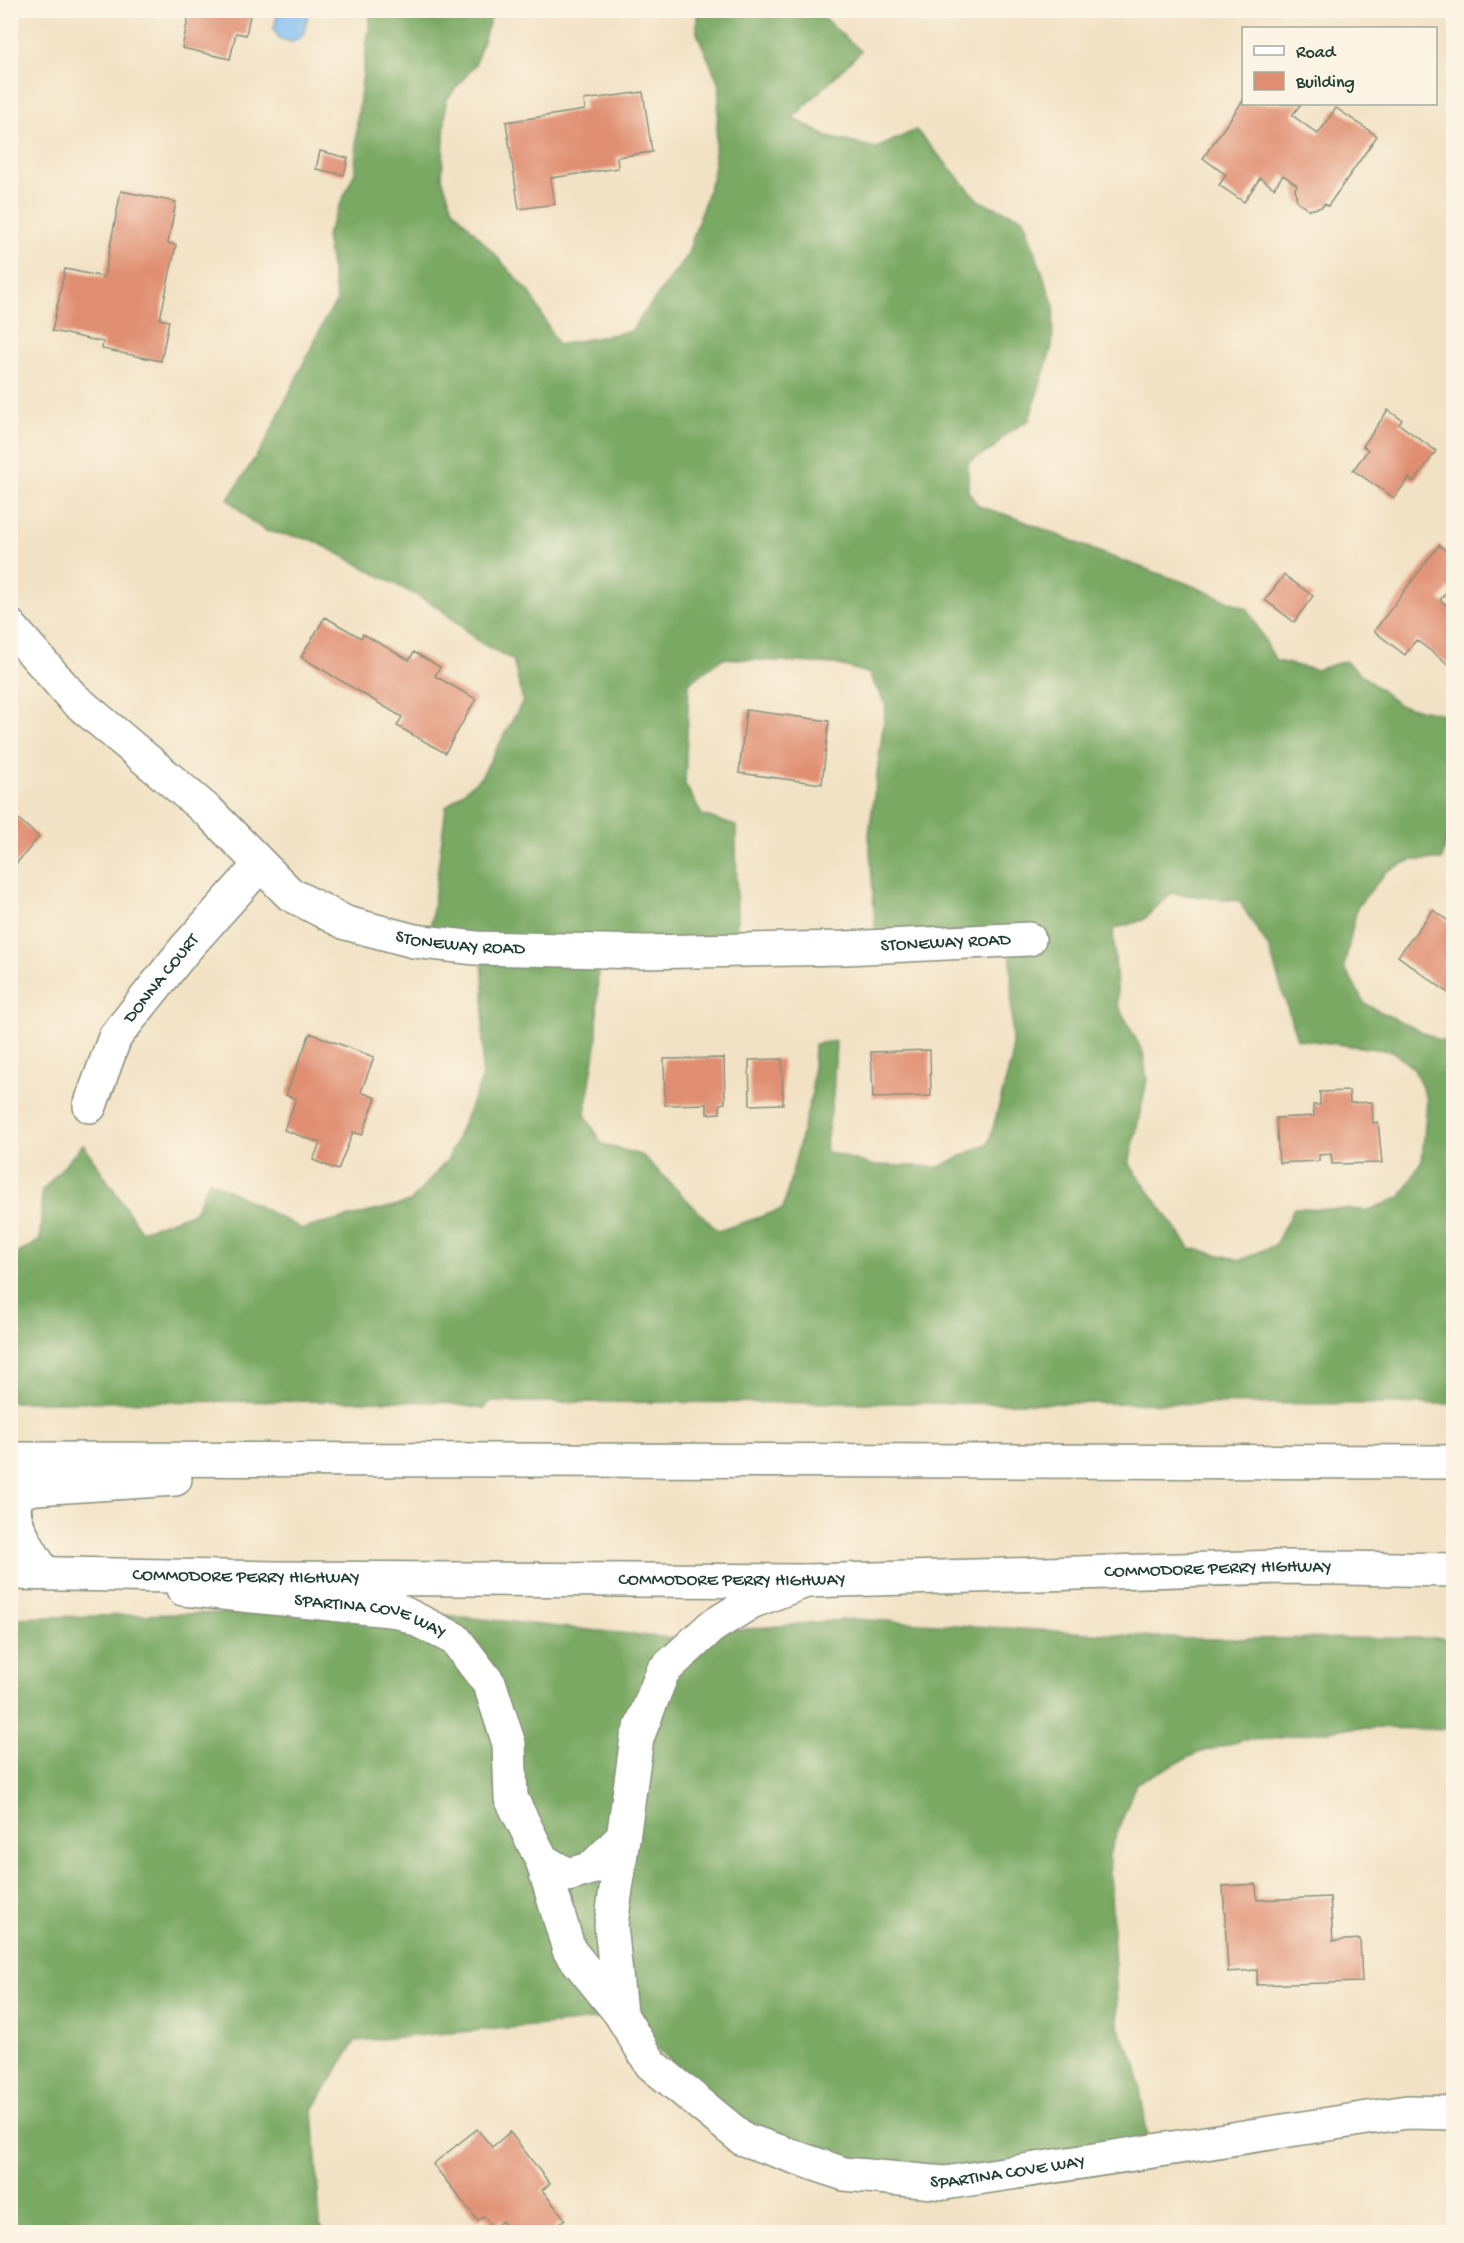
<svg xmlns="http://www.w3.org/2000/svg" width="1464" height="2243" font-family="'Gochi Hand',sans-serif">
<rect width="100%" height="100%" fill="#fcf5e5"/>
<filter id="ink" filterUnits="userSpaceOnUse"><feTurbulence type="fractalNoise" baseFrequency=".0167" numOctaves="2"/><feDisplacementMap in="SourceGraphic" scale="12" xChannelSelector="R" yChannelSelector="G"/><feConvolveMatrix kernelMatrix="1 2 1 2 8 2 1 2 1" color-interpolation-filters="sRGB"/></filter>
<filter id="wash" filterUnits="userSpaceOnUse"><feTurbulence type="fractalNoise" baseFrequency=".008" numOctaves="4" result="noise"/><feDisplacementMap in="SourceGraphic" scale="24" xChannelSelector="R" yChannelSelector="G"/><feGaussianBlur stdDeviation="1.35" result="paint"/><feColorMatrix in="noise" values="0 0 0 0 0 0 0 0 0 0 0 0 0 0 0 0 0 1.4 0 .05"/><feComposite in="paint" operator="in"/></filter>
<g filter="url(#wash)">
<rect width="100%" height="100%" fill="#f2e2c5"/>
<path fill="#79a963" stroke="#4c734c" stroke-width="1.5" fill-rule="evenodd" d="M371 11H499L490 20 475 65 446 100 442 178 453 209 531 294 558 345 631 331 687 256 713 176 720 86 697 33V11H815L861 51 793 118 827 137 877 148 916 130 979 201 1023 218 1054 306 1052 346 1029 420 1005 435 993 449 968 462V491L978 506 1016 518 1109 556 1183 582 1248 609 1276 661 1316 670 1345 661 1399 705 1453 716V820L1449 829 1442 860H1412L1387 871 1357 907 1344 967 1365 1004 1440 1041 1453 1038V1404L489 1402 483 1409 441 1402 387 1401 11 1402V1258L40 1240 42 1191 83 1144 141 1231 195 1212 209 1180 302 1229 410 1202 448 1159 482 1079 484 991 481 942 430 931 446 807 481 777 523 701 513 660 481 643 438 607 313 540 266 531 252 522 228 499 265 443 325 319 337 301 326 236 355 172 357 122ZM723 658 836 664 868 673 886 705 869 834 876 936 1011 933 1012 1058 989 1143 939 1167 871 1165 825 1151 833 1096 836 1041 814 1044 812 1093 783 1209 718 1231 643 1156 602 1144 585 1114 597 1039 598 944 737 936 736 826 702 815 685 784 689 683ZM1171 893 1239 901 1269 948 1297 1039 1392 1051 1414 1069 1427 1100 1422 1161 1401 1197 1369 1210 1294 1208 1275 1245 1241 1260 1190 1248 1129 1164 1147 1080 1143 1053 1118 1005 1113 929 1143 920Z
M384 1609 668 1638 703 1637 717 1632 852 1619 1191 1639 1453 1638V1729L1348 1728 1271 1739 1243 1740 1198 1753 1136 1783 1109 1854 1118 2027 1136 2064 1149 2146 882 2176 748 2135 624 2016 578 2022 355 2041 313 2109 320 2225 326 2232H11L10 1618Z"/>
<path fill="#80bdf3" stroke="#507d94" stroke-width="1.5" d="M278 11H309L303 35 293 42 280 39 274 29Z"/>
<g id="blocks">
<path fill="#e08e71" d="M190 10H251L246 35 236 33 230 59 182 48Z
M643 92 652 152 617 157 618 168 551 178 555 204 519 209 506 122 585 110 584 100Z
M1244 99V104H1301L1292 115 1318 134 1336 108 1377 136 1328 206 1324 204 1322 207 1309 210 1297 201 1295 189 1297 185 1283 175 1274 188 1260 178 1244 202 1219 185 1226 175 1203 158Z
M320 151 348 158 344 175 316 169Z
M121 191 176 202 168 243 176 245 160 319 169 321 161 361 102 349 103 342 52 331 65 269 104 277Z
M1388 410 1402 420 1399 424 1436 451 1414 482 1409 478 1394 498 1353 470 1368 450 1363 446Z
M1439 545 1454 557V582L1440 600 1454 610V662L1451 666 1416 640 1405 655 1374 631Z
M1284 575 1313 596 1294 622 1265 600Z
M325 617 361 638 363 634 409 660 414 652 440 667 435 676 476 699 445 753 397 726 402 717 301 657Z
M746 710 829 721 822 784 739 773Z
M15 816 39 837 10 871V818L12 819Z
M1433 910 1454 925V997L1398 956Z
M310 1033 374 1057 361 1092 376 1098 362 1135 353 1132 338 1170 313 1160 320 1143 284 1130 296 1099 286 1095Z
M930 1050 931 1096 873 1098 871 1052Z
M724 1058 725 1103 720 1104V1113L707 1114V1104L665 1105 664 1059Z
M782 1059 783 1104 750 1105 749 1060Z
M1349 1091 1350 1103 1372 1102 1373 1123 1378 1122 1382 1163 1332 1164 1331 1154 1319 1155V1161L1279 1163 1276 1118 1314 1116 1313 1105H1320V1092Z
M1256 1884 1257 1900 1330 1897 1333 1941 1360 1939 1362 1982 1257 1985V1970L1228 1972 1223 1886Z
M477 2129 492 2147 510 2132 550 2184 542 2190 565 2219 553 2228 556 2232H511L502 2221 493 2228 484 2216 478 2221 433 2164Z"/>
</g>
</g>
<g filter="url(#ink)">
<use href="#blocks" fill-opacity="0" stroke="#88907c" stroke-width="1.5"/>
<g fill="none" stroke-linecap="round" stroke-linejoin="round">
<defs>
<g id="minor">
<path id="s1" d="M10 626 73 698 210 813 290 894 346 923 414 941 476 948 643 952 845 948 1029 939"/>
<path id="s2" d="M90 1106 115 1037 185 949 260 865"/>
<path id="s3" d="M183 1589 399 1611 455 1639 490 1685 509 1744 511 1798 542 1860 569 1950 620 2013 611 1925 637 1738 663 1671 711 1627 751 1602 806 1581"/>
<path d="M542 1860 568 1875 592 1868 623 1837"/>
<path id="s4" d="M620 2013 651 2064 743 2139 844 2174 945 2183 1407 2112 1454 2113"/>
</g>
<g id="trunk">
<path d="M10 1459 1454 1462"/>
<path id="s5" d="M10 1573 277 1578 807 1581 1283 1567 1454 1570"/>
<path d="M44 1573C33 1555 0 1510 22 1492 26 1490 32 1489 36 1488L175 1479"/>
</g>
</defs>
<use href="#minor" stroke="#88907c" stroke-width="36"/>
<use href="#trunk" stroke="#88907c" stroke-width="36"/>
<use href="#minor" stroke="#fff" stroke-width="33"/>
<use href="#trunk" stroke="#fff" stroke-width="33"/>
</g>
</g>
<g text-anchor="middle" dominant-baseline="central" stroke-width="5" stroke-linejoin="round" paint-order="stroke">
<g font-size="18" fill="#1f3d34" stroke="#fcf5e5">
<text stroke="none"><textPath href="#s1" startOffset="568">STONEWAY ROAD</textPath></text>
<text stroke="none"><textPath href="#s1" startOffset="1054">STONEWAY ROAD</textPath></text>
<text stroke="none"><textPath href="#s2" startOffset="148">DONNA COURT</textPath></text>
<text stroke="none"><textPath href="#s5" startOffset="1208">COMMODORE PERRY HIGHWAY</textPath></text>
<text stroke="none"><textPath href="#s5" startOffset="236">COMMODORE PERRY HIGHWAY</textPath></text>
<text stroke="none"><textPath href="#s5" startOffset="722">COMMODORE PERRY HIGHWAY</textPath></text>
<text stroke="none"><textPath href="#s3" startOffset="190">SPARTINA COVE WAY</textPath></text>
<text stroke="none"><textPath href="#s4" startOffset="450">SPARTINA COVE WAY</textPath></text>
</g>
</g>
<rect width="1464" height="2243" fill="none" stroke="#fcf5e5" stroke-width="36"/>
<rect x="1242" y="27" width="195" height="78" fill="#fcf5e5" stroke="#a4ab9e" stroke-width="1.5"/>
<rect x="1254" y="46" width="30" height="9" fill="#ffffff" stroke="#a4ab9e" stroke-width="1.5"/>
<text x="1296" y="57" font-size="18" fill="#1f3d34">Road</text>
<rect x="1254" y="72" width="30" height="18" fill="#e08e71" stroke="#a4ab9e" stroke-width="1.5"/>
<text x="1296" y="87" font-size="18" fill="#1f3d34">Building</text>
</svg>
